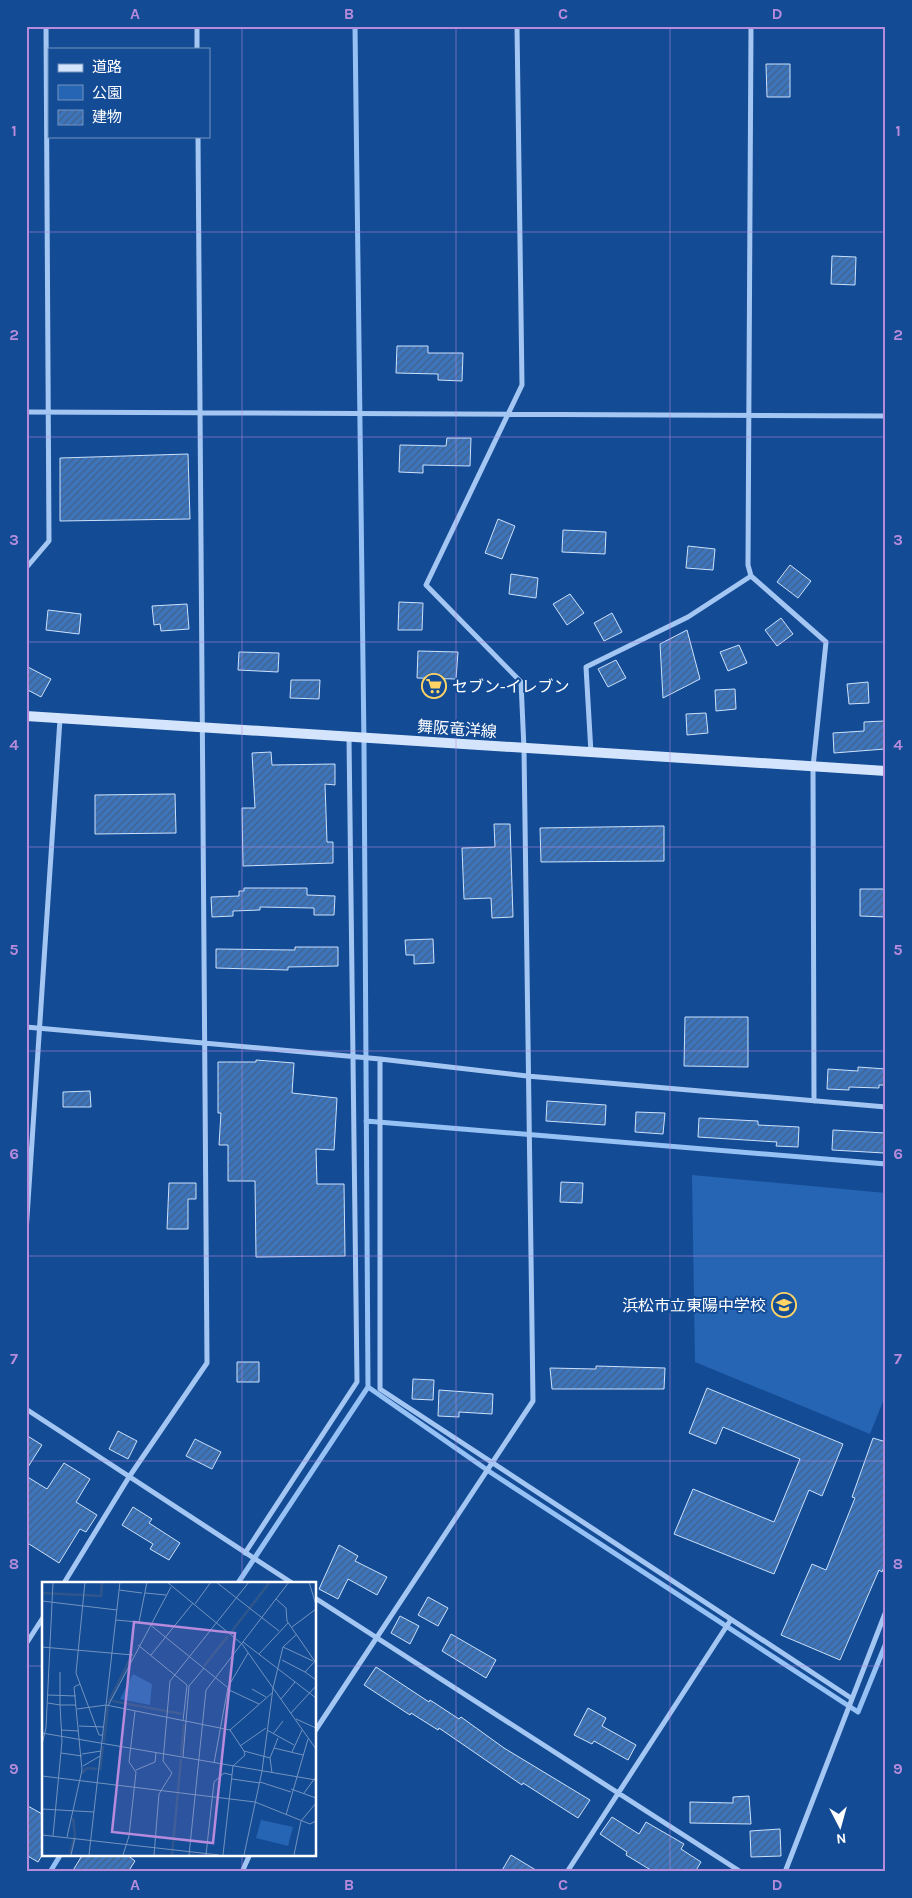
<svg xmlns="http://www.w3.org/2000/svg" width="912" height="1898" font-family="Karla,'Noto Sans JP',sans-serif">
<defs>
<pattern id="building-hatch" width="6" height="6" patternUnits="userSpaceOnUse" patternTransform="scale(1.25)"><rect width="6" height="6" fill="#3d75bd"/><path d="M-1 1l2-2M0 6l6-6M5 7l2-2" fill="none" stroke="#446084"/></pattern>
</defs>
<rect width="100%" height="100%" fill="#144b95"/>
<path fill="#2665b4" d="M692 1175 886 1193V1394L870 1434 695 1362Z"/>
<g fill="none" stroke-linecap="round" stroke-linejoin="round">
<path stroke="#96c1f5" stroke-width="5" d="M366 1121 886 1164
M368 1387 493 1474 858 1712 886 1643
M238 1583 368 1387 364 744 355 26
M50 1872 61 1854"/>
</g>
<path fill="url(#building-hatch)" stroke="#cbe1fc" d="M766 64H790V97H767Z
M832 256 856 257 855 285 831 284Z
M397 346H428V353H463L462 381 438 380V374L396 373Z
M447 438H471L470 466 423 465V473L399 472 400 445 446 446Z
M188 454 190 519 60 521V458Z
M498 519 515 526 502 559 485 553Z
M563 530 606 532 605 554 562 552Z
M688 546 715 549 713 570 686 568Z
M790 565 811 581 798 598 777 582Z
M511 574 538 578 536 598 509 594Z
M570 594 584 613 567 625 553 604Z
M399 602 423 603 422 630H398Z
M187 604 189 629 161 631 160 624 154 625 152 606Z
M48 610 81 614 79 634 46 630Z
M612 613 622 632 604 641 594 623Z
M781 618 793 634 777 646 765 630Z
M687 630 700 679 663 698 660 644Z
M739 645 747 663 728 671 720 652Z
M418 651 458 652 456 679 417 678Z
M239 652 279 653 278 672 238 670Z
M616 660 626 678 608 687 598 669Z
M26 666 51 679 41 697 26 689Z
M291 680H320L319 699 290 698Z
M868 682 869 703 849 704 847 684Z
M735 689 736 709 716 711 715 690Z
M706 713 708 733 687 735 686 714Z
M884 721 885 749 834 753 833 733 864 731V722Z
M271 752 272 765 335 764V785L325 784 327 842H333V863L243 866 242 808H255L252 753Z
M175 794 176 833 95 834V795Z
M494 824H510L513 917 492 918 491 898 464 899 462 848 495 847Z
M664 826V861L541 862 540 828Z
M244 888H307V895L335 896 334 915H314V908L260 907V910L233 911V916L212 917 211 897 239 896V891H244Z
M860 889H886V917L860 916Z
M433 939 434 963 414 964V955H406L405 940Z
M295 947H338V966L288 967V970L216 968V949L295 950Z
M685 1017H748V1067L684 1066Z
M256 1060 294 1063 292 1093 337 1098 334 1150 316 1149 317 1184H344L345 1256 256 1257 255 1181H228V1145H219L221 1113H218V1062H256Z
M858 1067 886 1069V1085H879V1088L849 1087V1090L827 1089 828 1069 858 1071Z
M90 1091 91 1107H63V1092Z
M547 1101 606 1105 605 1125 546 1121Z
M636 1112 665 1113 663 1134 635 1132Z
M699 1118 758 1121V1125L799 1127 798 1147 776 1146 777 1142 698 1137Z
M833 1130 885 1133 884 1153 832 1150Z
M561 1182 583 1183 582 1203 560 1202Z
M169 1183H196V1199H188V1229H167Z
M237 1362H259V1382H237Z
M596 1366 665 1368 664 1389H552L550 1368 596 1369Z
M413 1379 434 1380 433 1400 412 1399Z
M707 1388 843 1444 822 1496 809 1490 774 1574 674 1534 693 1489 774 1522 800 1459 723 1427 716 1444 689 1433Z
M439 1390 493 1394 492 1414 459 1412V1417L438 1416Z
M118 1431 137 1441 128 1459 109 1449Z
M26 1435 42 1445 26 1470Z
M873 1438 886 1442V1562L882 1572 879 1570 840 1660 781 1635 812 1564 826 1570 855 1498 852 1497Z
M195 1439 221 1452 212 1469 186 1456Z
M64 1463 90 1479 76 1502 97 1515 86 1532 80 1529 59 1563 26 1542V1476L47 1489Z
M133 1507 152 1519 149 1523 180 1543 169 1560 150 1549 153 1544 122 1525Z
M339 1545 358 1556 355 1561 387 1577 377 1595 348 1579 338 1599 319 1589Z
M428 1597 448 1608 438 1626 418 1615Z
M400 1616 419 1626 410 1644 391 1633Z
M451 1634 496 1660 486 1678 442 1651Z
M376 1667 429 1702 430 1700 459 1719 461 1717 504 1748 590 1800 578 1818 523 1783 522 1785 439 1728 438 1730 411 1713 410 1715 364 1685Z
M588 1708 606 1718 602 1726 636 1745 628 1760 594 1741 592 1744 574 1735Z
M749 1796 751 1824 690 1823V1802L733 1803V1797Z
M26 1805 44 1815V1852L38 1862 26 1855Z
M612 1817 639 1834 646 1822 684 1844 681 1849 701 1862 695 1872H654L626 1855 627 1852 600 1834Z
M780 1829 781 1856 751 1857 750 1831Z
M83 1854H126L135 1861 128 1872H72Z
M511 1855 539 1872H501Z"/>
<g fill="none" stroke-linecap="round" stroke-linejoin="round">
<path stroke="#a4c6f2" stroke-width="5" d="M197 26V49
M751 26 748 565 751 576 826 642 813 767 814 1101
M26 412 886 416
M26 568 49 541 46 26
M591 753 586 667 688 617 751 576
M26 1027 380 1059 527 1076 886 1107
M380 1059V1389L851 1698
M26 1232 60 719
M26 1409 292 1583
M245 1553 357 1382 349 737
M64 1583 129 1477 207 1363 198 136
M315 1598 741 1872
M26 1644 44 1616
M315 1731 533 1401 524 749 521 682 426 585 522 385 517 26
M242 1872 250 1854
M567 1872 730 1621
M785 1872 886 1611"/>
<path stroke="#d3e4fc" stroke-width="10" d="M26 716 886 771"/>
</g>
<path fill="none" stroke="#b68bdc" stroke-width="1" stroke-opacity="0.55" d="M242 26V1583M456 26V1872M670 26V1872M26 232H886M26 437H886M26 642H886M26 847H886M26 1051H886M26 1256H886M26 1461H886M26 1666H44M315 1666H886M242 1854V1872"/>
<defs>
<symbol id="supermarket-ring" viewBox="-11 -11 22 22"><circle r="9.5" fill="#144b95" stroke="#ffd465" stroke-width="1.5"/><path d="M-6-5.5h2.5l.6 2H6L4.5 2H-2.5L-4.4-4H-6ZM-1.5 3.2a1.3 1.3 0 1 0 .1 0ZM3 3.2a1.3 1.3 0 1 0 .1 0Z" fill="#ffd465"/></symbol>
<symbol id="school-ring" viewBox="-11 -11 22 22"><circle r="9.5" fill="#144b95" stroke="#ffd465" stroke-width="1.5"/><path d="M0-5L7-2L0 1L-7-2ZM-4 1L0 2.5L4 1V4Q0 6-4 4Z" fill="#ffd465"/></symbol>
</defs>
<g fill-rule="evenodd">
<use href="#supermarket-ring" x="420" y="672" width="28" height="28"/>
<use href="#school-ring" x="770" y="1291" width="28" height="28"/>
</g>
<g text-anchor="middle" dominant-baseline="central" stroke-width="4" stroke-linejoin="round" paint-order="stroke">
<g font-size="16" fill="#fff" stroke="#144b95" text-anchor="start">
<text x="452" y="686">セブン-イレブン</text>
<text x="766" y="1305" text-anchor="end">浜松市立東陽中学校</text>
</g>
<g font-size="16" fill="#fff" stroke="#144b95">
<text transform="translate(457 729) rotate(4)">舞阪竜洋線</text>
</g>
</g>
<g transform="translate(42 1582)">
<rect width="274" height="274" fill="#144b95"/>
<path d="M91 92 110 102 108 123 78 117ZM219 238 251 245 246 264 214 256Z" fill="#2665b4"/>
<path fill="none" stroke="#2e568c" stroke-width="2.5" d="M0 11 59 14 60 0M190 49 228 0M162 84 186 54M70 119 140 132M66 121 89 75M62 160 66 124M139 173 142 142M58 188 61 164M40 191 45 186 55 187M28 271 33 253 31 236M130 273 139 177"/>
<path fill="none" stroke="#7293bf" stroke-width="1" d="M43 0 34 91 57 153H61M125 0 200 62 274 167M174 0 237 49M267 0 274 23M77 8 100 11M103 11 124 13M234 17 244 26 245 39 274 81M0 19 75 28M153 22 169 0M74 38 106 41 185 105M97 40 105 0M250 45 274 27M201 60 274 116M96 63 145 103 141 139M0 65 91 73M241 65 271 79M217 72 246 41M109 73 151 21M240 78 263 90M274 78 263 90 274 98M231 106 241 65 255 52M185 107 217 122M210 107 224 115M6 113 34 114M239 117 253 100M6 121 18 123V90M66 124 129 5M35 127 64 123 188 148 230 111M249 131 274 104M254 137 274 146M37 144 62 145M19 148 37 149M188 148 202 169 228 176M225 148 252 163M0 151 274 198M231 152 241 139M0 162 4 146 11 0M198 164 224 146M232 166 261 173M250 170 260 148M19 171 40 174M40 172 59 169M141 175 147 104 162 86M172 181 186 105 206 71M41 184 58 174M94 188 113 180 114 171M230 191 228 176 236 156M0 194 213 220 268 242 274 239M190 197 218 201M218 200 249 210M249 207 274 216M262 211 273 196M0 227 52 230M244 233 266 157M0 253 177 273M11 254 20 159 18 123H34M25 255 40 188 32 105 38 102M29 273 33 256M47 273 78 0M81 273 87 254 94 190 87 180 93 129M112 273 117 212 130 191 121 179 128 99 207 0M147 273 164 108 247 0M164 273 172 200 182 191 190 193M181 273 191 184 203 173 202 169M202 273 220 189 231 106M252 273 259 239 274 221"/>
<path fill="#b68bdc" fill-opacity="0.15" stroke="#b68bdc" stroke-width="2.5" d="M92 40 193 51 171 261 70 250Z"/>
<rect width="274" height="274" fill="none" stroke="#fff" stroke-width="2.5"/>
</g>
<rect width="912" height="1898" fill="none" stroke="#144b95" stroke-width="55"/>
<rect x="48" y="48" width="162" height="90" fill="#144b95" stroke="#7293bf"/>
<rect x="58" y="64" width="25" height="8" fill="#d3e4fc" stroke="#7293bf"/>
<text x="92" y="72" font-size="15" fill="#ffffff">道路</text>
<rect x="58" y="85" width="25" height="15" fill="#2665b4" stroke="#7293bf"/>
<text x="92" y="98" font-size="15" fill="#ffffff">公園</text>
<rect x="58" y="110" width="25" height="15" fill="url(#building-hatch)" stroke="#7293bf"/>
<text x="92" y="122" font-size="15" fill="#ffffff">建物</text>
<g transform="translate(840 1826) rotate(174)" stroke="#144b95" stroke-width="4" paint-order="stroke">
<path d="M0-4L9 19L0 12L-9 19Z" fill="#ffffff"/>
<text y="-8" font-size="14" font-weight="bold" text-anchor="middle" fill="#ffffff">N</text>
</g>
<rect x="28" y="28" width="856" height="1842" fill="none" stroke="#b68bdc" stroke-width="2"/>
<g font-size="16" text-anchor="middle" font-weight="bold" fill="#b68bdc">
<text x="135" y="19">A</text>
<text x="349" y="19">B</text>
<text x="563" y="19">C</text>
<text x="777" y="19">D</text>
<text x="14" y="136">1</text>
<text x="898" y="136">1</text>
<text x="14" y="340">2</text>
<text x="898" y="340">2</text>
<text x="14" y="545">3</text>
<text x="898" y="545">3</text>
<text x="14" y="750">4</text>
<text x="898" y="750">4</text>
<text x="14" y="955">5</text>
<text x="898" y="955">5</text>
<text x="14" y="1159">6</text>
<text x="898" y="1159">6</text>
<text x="14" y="1364">7</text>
<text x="898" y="1364">7</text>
<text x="14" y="1569">8</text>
<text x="898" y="1569">8</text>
<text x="14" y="1774">9</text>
<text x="898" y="1774">9</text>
<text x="135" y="1890">A</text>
<text x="349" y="1890">B</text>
<text x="563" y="1890">C</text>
<text x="777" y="1890">D</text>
</g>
</svg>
